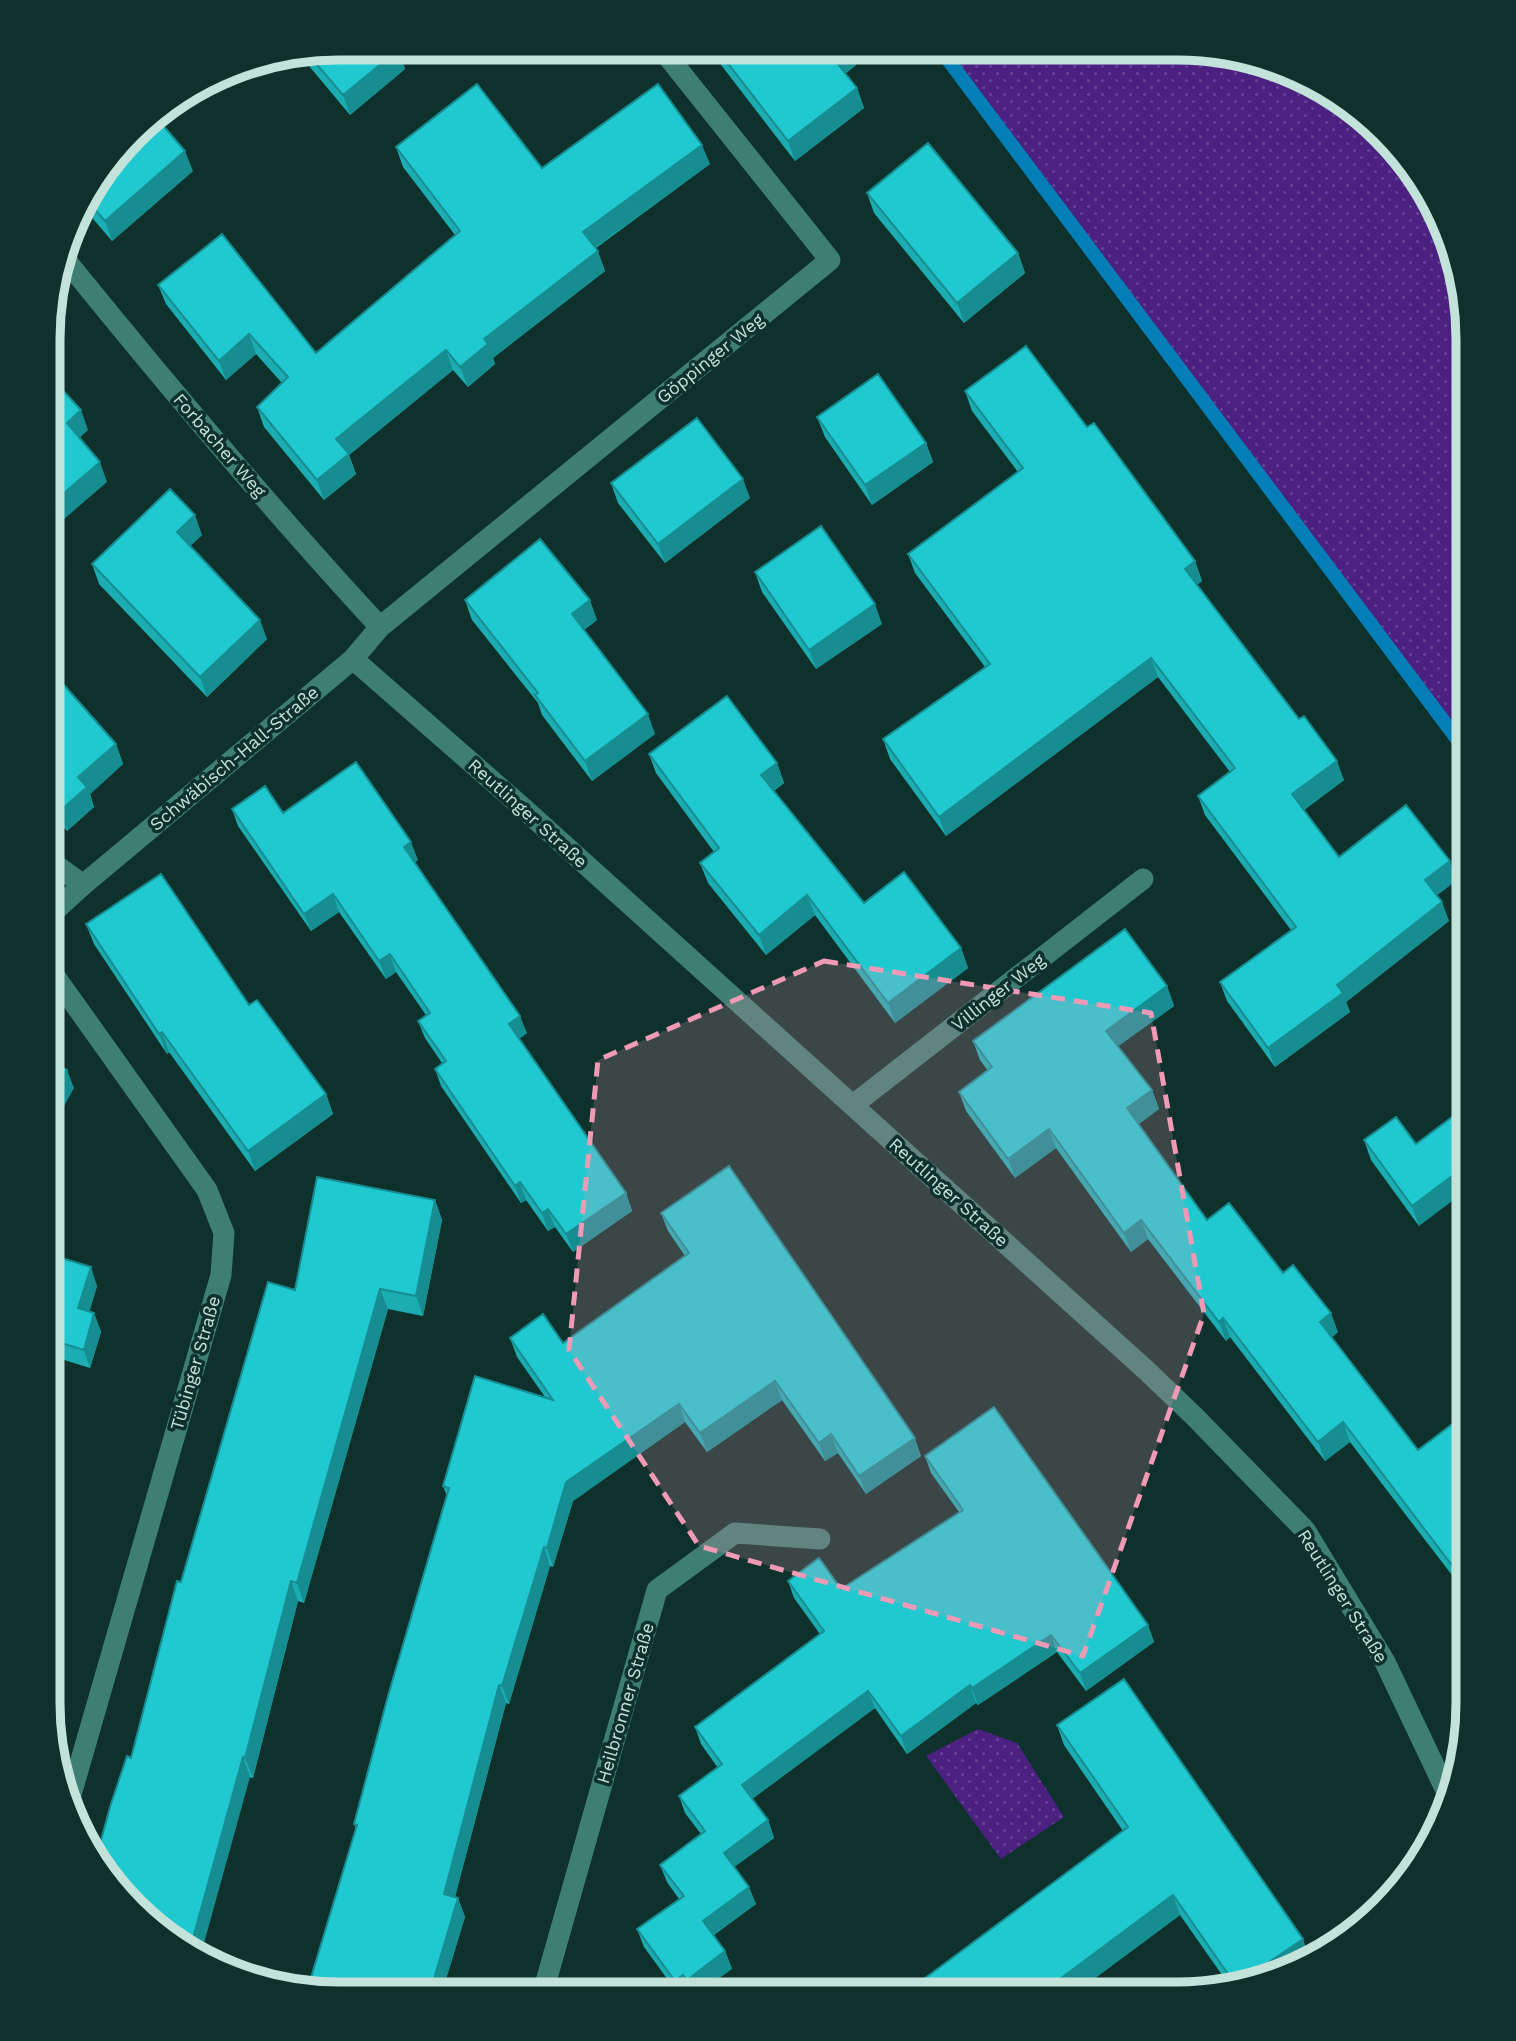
<svg xmlns="http://www.w3.org/2000/svg" width="1516" height="2041" font-family="'Work Sans',sans-serif">
<defs>
<pattern id="green-dots" width="8" height="8" patternUnits="userSpaceOnUse" patternTransform="scale(1.75)"><rect width="8" height="8" fill="#4b2080"/><path d="M2 2h.1M6 6h.1" fill="none" stroke="#634091" stroke-width="1.8" stroke-linecap="round"/></pattern>
</defs>
<rect width="100%" height="100%" fill="#0e312b"/>
<path fill="url(#green-dots)" d="M932 49 1216 50 1288 69 1354 107 1438 210 1469 339V745Z
M978 1729 1017 1743 1064 1817 1001 1859 926 1756Z"/>
<g fill="none" stroke-linecap="round" stroke-linejoin="round">
<path stroke="#047eb6" stroke-width="14" d="M940 49 1469 755"/>
<path stroke="#3e7f72" stroke-width="21" d="M64 258C166 384 270 508 380 627
M353 659 522 807 1147 1371 1195 1417 1305 1530 1385 1662 1451 1801
M49 860 83 885
M49 916 83 885 353 659 380 627 830 260 661 48
M49 968 207 1190 224 1233 221 1275 70 1798
M853 1105 1143 879
M543 1992 657 1590 735 1533 820 1539"/>
</g>
<path fill="#1cadb2" d="M339 47 398 50 405 69 350 115 299 54Z
M708 48 850 49 856 65 845 74 857 88 864 108 795 161Z
M396 147 542 168 710 164 596 248 605 271 493 358 495 364 468 387 453 370 349 455 356 474 324 500 264 427 257 407 282 383 256 354 226 380 166 304 158 285 316 353 455 235 403 167Z
M193 171 112 241 82 206 86 193Z
M867 193 1018 253 1025 273 964 323 874 213Z
M965 391 1087 427 1195 561 1202 581 1197 585 1344 780 1304 810 1339 857 1457 880 1437 895 1449 921 1346 1002 1350 1012 1275 1067 1227 1001 1220 982 1291 930 1205 815 1198 796 1230 772 1158 677 946 836 890 759 883 739 985 667 915 573 908 554 1018 472 972 411Z
M817 417 926 443 933 462 872 505 825 437Z
M611 483 750 498 665 563 618 503Z
M202 535 190 546 267 639 207 697 99 584 92 564Z
M755 572 882 624 816 669 762 592Z
M465 600 597 620 584 630 655 734 592 781 542 715 538 703 472 620Z
M49 668 116 744 123 764 90 794 94 807 67 831 58 821 51 828 49 826Z
M649 754 777 763 784 783 774 791 864 903 961 948 968 968 895 1023 815 915 766 955 708 883 700 863 714 852 656 773Z
M232 809 283 813 418 860 415 862 527 1033 519 1039 626 1193 632 1211 573 1252 555 1227 548 1231 526 1200 521 1203 441 1086 435 1069 442 1063 425 1038 418 1021 426 1015 396 972 386 979 339 912 311 931 238 826Z
M86 924 249 1005 326 1094 333 1114 255 1171 169 1052 167 1054 94 944Z
M1167 986 1174 1006 1118 1046 1152 1090 1159 1109 1138 1124 1207 1220 1283 1273 1338 1332 1332 1337 1418 1450 1468 1431V1586L1463 1579 1458 1583 1350 1442 1325 1461 1230 1337 1226 1341 1148 1239 1131 1252 1056 1148 1015 1178 966 1111 959 1092 988 1071 980 1060 973 1041Z
M1396 1117 1419 1226 1371 1160 1364 1140Z
M435 1200 442 1220 423 1316 388 1309 304 1603 298 1601 253 1778 131 1758 181 1582 295 1290Z
M661 1213 921 1456 866 1494 838 1453 825 1461 782 1400 707 1452 685 1422 573 1501 553 1567 550 1566 509 1704 506 1703 455 1897 458 1898 465 1917 442 1992 307 1991 356 1829 354 1824 447 1496 443 1486 545 1397 517 1357 510 1338 563 1343 685 1256 668 1231Z
M48 1254 97 1286 89 1312 94 1313 101 1332 90 1368 48 1355Z
M925 1456 1148 1625 1154 1642 1086 1691 1057 1652 978 1705 976 1703 907 1754 875 1708 752 1799 768 1820 774 1838 734 1867 756 1904 714 1935 725 1951 732 1969 671 1984 644 1947 637 1929 679 1899 667 1882 660 1865 701 1834 685 1813 679 1796 718 1768 701 1744 695 1727 820 1634 794 1598 788 1581 841 1589 959 1512 931 1473Z
M1057 1725 1310 1959 1302 1965 1227 1982 1180 1915 1075 1993H905L1123 1831 1064 1745Z"/>
<path fill="#168d91" d="M844 49H850L856 65 840 78 833 58Z
M398 50 405 69 350 115 343 95Z
M857 88 864 108 795 161 788 141Z
M702 145 710 164 590 251 583 232Z
M185 151 193 171 112 241 105 221Z
M598 251 605 271 493 358 495 364 468 387 460 367 484 339Z
M1018 253 1025 273 964 323 957 303Z
M249 334 256 354 226 380 219 361Z
M446 350 453 370 349 455 356 474 324 500 317 480 336 439Z
M81 410 88 430 74 443 67 423Z
M926 443 933 462 872 505 865 485Z
M100 462 107 482 49 532V506Z
M743 479 750 498 665 563 658 544Z
M195 515 202 535 184 552 177 532Z
M1195 561 1202 581 1192 588 1185 569Z
M590 600 597 620 579 634 572 614Z
M875 604 882 624 816 669 809 650Z
M260 620 267 639 207 697 200 677Z
M1151 658 1158 677 946 836 939 817Z
M648 714 655 734 592 781 585 761Z
M116 744 123 764 90 794 94 807 67 831 60 811 78 777Z
M1337 761 1344 780 1299 814 1292 794Z
M777 763 784 783 768 795 761 775Z
M51 802 58 821 51 828 49 823V804Z
M411 842 418 860 411 865 404 847Z
M1450 861 1457 880 1432 899 1425 880Z
M333 894 339 912 311 931 304 914Z
M807 895 815 915 766 955 759 935Z
M1442 902 1449 921 1346 1002 1350 1012 1275 1067 1268 1048 1337 985Z
M961 948 968 968 895 1023 888 1003Z
M390 954 396 972 386 979 379 961Z
M1167 986 1174 1006 1113 1050 1106 1031Z
M520 1016 527 1033 515 1041 509 1024Z
M162 1032 169 1052 167 1054 159 1034Z
M67 1070 74 1088 48 1135V1104Z
M1152 1090 1159 1109 1134 1128 1127 1108Z
M326 1094 333 1114 255 1171 248 1151Z
M1049 1129 1056 1148 1015 1178 1008 1159Z
M1468 1164V1189L1419 1226 1412 1206Z
M520 1182 526 1200 521 1203 515 1186Z
M48 1191 54 1207 48 1228Z
M626 1193 632 1211 573 1252 566 1234Z
M435 1200 442 1220 423 1316 416 1296Z
M548 1209 555 1227 548 1231 542 1213Z
M1141 1220 1148 1239 1131 1252 1124 1233Z
M91 1267 97 1286 85 1327 78 1308Z
M380 1289 388 1309 304 1603 297 1583Z
M94 1313 101 1332 90 1368 84 1350Z
M1331 1313 1338 1332 1327 1341 1320 1322Z
M1223 1318 1230 1337 1226 1341 1219 1322Z
M775 1381 782 1400 707 1452 700 1433Z
M679 1404 685 1422 573 1501 553 1567 547 1548 566 1482Z
M1343 1422 1350 1442 1325 1461 1318 1442Z
M54 1431 62 1453 48 1496V1449Z
M831 1434 838 1453 825 1461 819 1443Z
M915 1438 921 1456 866 1494 859 1476Z
M544 1547 550 1566 509 1704 502 1686Z
M1456 1560 1463 1579 1458 1583 1451 1564Z
M291 1581 298 1601 253 1778 245 1758Z
M1148 1625 1154 1642 1086 1691 1080 1673Z
M1051 1635 1057 1652 978 1705 972 1688Z
M499 1685 506 1703 451 1912 444 1894Z
M970 1685 976 1703 907 1754 901 1736Z
M868 1691 875 1708 748 1802 742 1785Z
M243 1757 250 1777 201 1954 190 1949Z
M768 1820 774 1838 730 1870 724 1853Z
M749 1887 756 1904 709 1938 703 1921Z
M1173 1895 1180 1915 1075 1993H1041Z
M458 1898 465 1917 442 1992H430Z
M1303 1939 1310 1959 1302 1965 1247 1977Z
M725 1951 732 1969 700 1992H681L679 1986Z"/>
<path fill="#20c9cf" stroke="#168d91" stroke-width="2" d="M339 47H396L398 50 343 95 307 53Z
M716 48 844 49 833 58 857 88 788 141Z
M477 84 542 168 658 84 702 145 583 232 598 251 484 339 488 344 460 367 446 350 336 439 349 454 317 480 257 407 288 377 249 334 219 361 158 285 222 234 316 353 460 231 396 147Z
M154 115 185 151 105 221 85 198 86 193 147 119Z
M928 143 1018 253 957 303 867 193Z
M1026 346 1087 427 1094 423 1195 561 1185 569 1299 719 1304 716 1337 761 1292 794 1339 857 1406 805 1450 861 1425 880 1442 902 1337 985 1343 993 1268 1048 1220 982 1296 927 1198 796 1235 768 1151 658 939 817 883 739 990 664 908 554 1023 468 965 391Z
M878 374 926 443 865 485 817 417Z
M57 384 81 410 67 423 100 462 49 506 50 390Z
M697 418 743 479 658 544 611 483Z
M170 489 195 515 177 532 260 620 200 677 92 564Z
M821 526 875 604 809 650 755 572Z
M540 539 590 600 572 614 648 714 585 761 535 695 538 693 465 600Z
M49 668 116 744 78 777 87 787 60 811 51 802 49 804Z
M727 696 777 763 761 775 864 903 904 872 961 948 888 1003 807 895 759 935 700 863 719 848 649 754Z
M356 762 411 842 404 847 520 1016 509 1024 626 1193 566 1234 548 1209 542 1213 520 1182 515 1186 435 1069 446 1061 418 1021 430 1013 390 954 379 961 333 894 304 914 232 809 265 786 283 813Z
M161 874 249 1005 257 1000 326 1094 248 1151 162 1032 159 1034 86 924Z
M1125 929 1167 986 1106 1031 1152 1090 1127 1108 1207 1220 1229 1203 1283 1273 1293 1265 1331 1313 1320 1322 1418 1450 1459 1419 1468 1431V1576L1456 1560 1451 1564 1343 1422 1318 1442 1223 1318 1219 1322 1141 1220 1124 1233 1049 1129 1008 1159 959 1092 992 1067 973 1041Z
M48 1059 67 1070 48 1104Z
M1468 1105V1164L1412 1206 1364 1140 1396 1117 1416 1144Z
M729 1166 915 1438 859 1476 831 1434 819 1443 775 1381 700 1433 679 1404 566 1482 547 1548 544 1547 502 1686 499 1685 444 1894 458 1898 430 1992 307 1991 357 1825 354 1824 388 1696 449 1488 443 1486 475 1376 553 1400 510 1338 543 1314 563 1343 689 1253 661 1213Z
M317 1177 435 1200 416 1296 380 1289 297 1583 291 1581 245 1758 243 1757 190 1949 177 1944 120 1895 96 1859 110 1807 127 1756 131 1758 177 1581 181 1582 268 1282 295 1290Z
M48 1254 91 1267 78 1308 94 1313 84 1350 48 1339Z
M994 1407 1148 1625 1080 1673 1051 1635 972 1688 970 1685 901 1736 868 1691 742 1785 768 1820 724 1853 749 1887 703 1921 725 1951 687 1980 683 1975 675 1981 637 1929 684 1896 660 1865 705 1831 679 1796 722 1764 695 1727 824 1631 788 1581 819 1558 841 1589 963 1510 925 1456Z
M48 1429 54 1431 48 1449Z
M1124 1679 1303 1939 1247 1977 1233 1981 1173 1895 1041 1993H905L1128 1827 1057 1725Z
M683 1975 695 1992H659Z"/>
<path fill="#f09ab6" fill-opacity="0.2" stroke="#f09ab6" stroke-width="5" stroke-dasharray="14 9" stroke-linejoin="round" d="M824 961 1151 1013 1204 1314 1083 1656 699 1546 569 1350 598 1060Z"/>
<g text-anchor="middle" dominant-baseline="central" stroke-width="7" stroke-linejoin="round" paint-order="stroke">
<g font-size="18" fill="#c2e2da" stroke="#0e312b">
<text transform="translate(710 358) rotate(-39)">Göppinger Weg</text>
<text transform="translate(220 445) rotate(49)">Forbacher Weg</text>
<text transform="translate(234 758) rotate(-40)">Schwäbisch-Hall-Straße</text>
<text transform="translate(528 813) rotate(42)">Reutlinger Straße</text>
<text transform="translate(998 992) rotate(-38)">Villinger Weg</text>
<text transform="translate(949 1192) rotate(42)">Reutlinger Straße</text>
<text transform="translate(195 1363) rotate(-74)">Tübinger Straße</text>
<text transform="translate(1343 1596) rotate(58)">Reutlinger Straße</text>
<text transform="translate(625 1703) rotate(-74)">Heilbronner Straße</text>
</g>
</g>
<path d="M0 0H1516V2041H0ZM339 60H1177A279 279 0 0 1 1456 339V1703A279 279 0 0 1 1177 1982H339A279 279 0 0 1 60 1703V339A279 279 0 0 1 339 60Z" fill="#0e312b" fill-rule="evenodd"/>
<path fill="none" stroke="#c2e2da" stroke-width="9" d="M339 60H1177A279 279 0 0 1 1456 339V1703A279 279 0 0 1 1177 1982H339A279 279 0 0 1 60 1703V339A279 279 0 0 1 339 60Z"/>
</svg>
